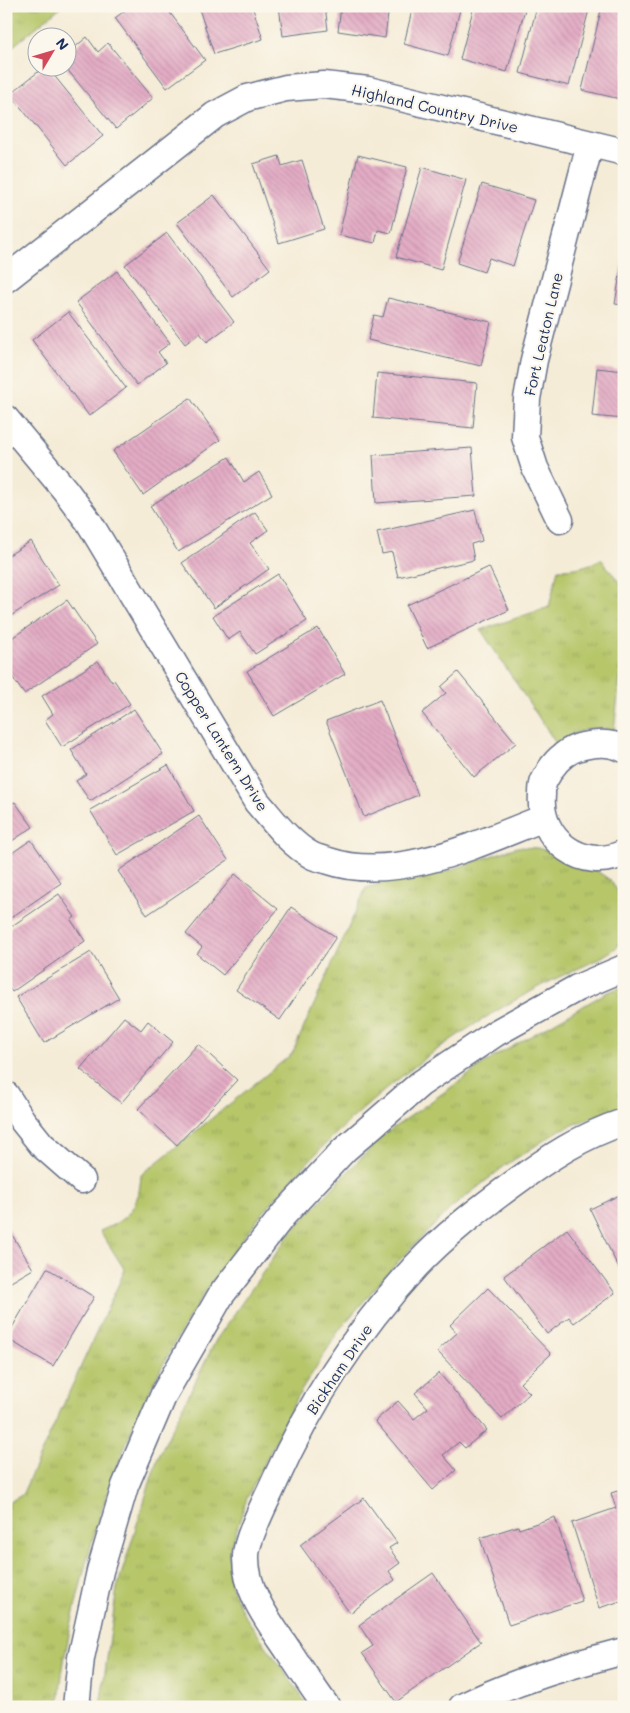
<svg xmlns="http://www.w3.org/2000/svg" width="630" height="1713" font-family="Mali,sans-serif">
<defs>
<pattern id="grass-tufts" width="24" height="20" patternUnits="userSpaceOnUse" patternTransform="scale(1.25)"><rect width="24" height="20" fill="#b6c669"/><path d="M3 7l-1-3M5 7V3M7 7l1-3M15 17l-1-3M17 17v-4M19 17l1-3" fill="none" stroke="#9caa5d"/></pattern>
<pattern id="building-back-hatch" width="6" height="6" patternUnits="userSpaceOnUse" patternTransform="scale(1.25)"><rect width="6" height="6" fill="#e3acc4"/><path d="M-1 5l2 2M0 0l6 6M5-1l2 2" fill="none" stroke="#c294ab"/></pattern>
</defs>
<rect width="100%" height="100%" fill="#fbf7ec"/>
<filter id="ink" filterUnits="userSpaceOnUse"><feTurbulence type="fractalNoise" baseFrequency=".02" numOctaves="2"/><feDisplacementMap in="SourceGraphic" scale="10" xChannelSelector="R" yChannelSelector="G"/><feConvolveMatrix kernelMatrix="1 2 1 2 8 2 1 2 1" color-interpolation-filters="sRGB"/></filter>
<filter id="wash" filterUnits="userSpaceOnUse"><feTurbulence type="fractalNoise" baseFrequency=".0096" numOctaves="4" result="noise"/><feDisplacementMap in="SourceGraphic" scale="20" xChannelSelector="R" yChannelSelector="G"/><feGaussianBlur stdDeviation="1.12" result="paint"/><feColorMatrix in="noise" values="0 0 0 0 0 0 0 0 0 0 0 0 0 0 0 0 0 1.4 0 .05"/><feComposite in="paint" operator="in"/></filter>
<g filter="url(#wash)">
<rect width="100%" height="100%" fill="#f5ecd7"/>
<path fill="url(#grass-tufts)" stroke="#687a64" d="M6 6H62L6 52Z
M601 559 624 588V644L614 730C588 725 578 731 557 745L481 630 549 607 558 569C575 569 586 567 601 559Z
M517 847 537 848 555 853 594 869 610 880 620 894 624 904 623 942C602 961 574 969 549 982 510 1002 473 1024 438 1049 257 1179 135 1364 82 1579 72 1620 61 1664 59 1707H6V1504L22 1495 125 1270 100 1231C129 1219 139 1207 141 1175L292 1054 366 888 386 882 436 875Z
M624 986V1105L560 1130 506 1165 450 1209 394 1266 340 1329 298 1396 247 1498 229 1553 231 1586 243 1613 309 1707H100L117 1588 158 1457 216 1340 291 1232 382 1136 494 1057 606 993Z"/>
<g id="blocks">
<path fill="url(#building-back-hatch)" d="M131 6H165L205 60 167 88 115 18Z
M198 6H252L263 39 214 54Z
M279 6H325L328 30 283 36Z
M341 6H389L385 38 338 31Z
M413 6H461L448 56 404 44Z
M474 6H526L507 72 460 59Z
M537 6H590L569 86 520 73Z
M602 6H624V100L582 90Z
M87 37 98 52 108 43 153 98 116 129 66 68H68V53Z
M43 68H48L103 136 67 165 10 94Z
M358 155 407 167 391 233 378 230 375 243 339 235Z
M279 156 282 166 302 160 324 229 279 243 253 164Z
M422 167 466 180 441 270 396 257Z
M482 184 534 200 513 266 489 258 484 272 457 263Z
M214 195 270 269 233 297 177 223Z
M167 233 234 322 207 342 200 333 185 344 125 265Z
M623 256H624V305L615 304Z
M117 271 170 343 158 352 166 363 137 385 76 302Z
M388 298 491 322 481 366 368 340 374 315 383 317Z
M68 312 126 388 89 416 32 340Z
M597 368 624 371V419L592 416Z
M377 373 477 383 473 428 373 418Z
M190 398 220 440 143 495 113 451Z
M472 448 476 496 376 503 373 455Z
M229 457 244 482 259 472 272 494 178 552 150 506Z
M475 510 482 541 471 544 474 560 398 577 392 552 382 554 377 532Z
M255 512 268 530 250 543 269 569 214 608 182 563Z
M31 541 59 585 6 619V557Z
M489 567 509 610 427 648 407 605Z
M278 574 307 621 255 654 240 632 228 640 213 616Z
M67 600 97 644 24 694 6 668V642Z
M318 628 345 674 274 716 247 671Z
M98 661 112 682 114 680 130 704 62 747 45 720 53 714 42 696Z
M458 672 516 743 474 777 422 713 446 693 441 687Z
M380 700 418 795 364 817 326 721Z
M134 709 163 754 90 801 76 781 86 774 71 750Z
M168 765 194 811 117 855 90 810Z
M6 794 13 803 15 802 33 827 6 845Z
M199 816 228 860 147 915 118 871Z
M31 840 61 883 6 921V857Z
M235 874 278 909 223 975 197 954 202 947 186 934Z
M59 894 75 917 71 920 85 941 12 992 6 984V930Z
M291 907 336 937 280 1020 236 990Z
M91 952 119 998 44 1043 16 997Z
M124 1017 141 1030 148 1021 173 1042 121 1103 80 1069Z
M198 1044 237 1080 177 1145 138 1109Z
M624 1193V1279L590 1209Z
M6 1225 33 1269 6 1285Z
M567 1229 615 1293 574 1323 569 1317 547 1334 504 1276Z
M47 1268 94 1297 53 1366 6 1338Z
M488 1288 551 1354 520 1383 530 1393 502 1419 437 1351 457 1333 450 1325Z
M439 1373 487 1430 465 1448 459 1442 443 1455 456 1470 433 1490 375 1421 398 1401 414 1419 428 1408 415 1393Z
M624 1489V1600L599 1608 572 1523 616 1508 611 1493Z
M364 1498 397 1543 389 1548 400 1563 389 1571 395 1580 350 1613 300 1545Z
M555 1517 582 1601 509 1625 480 1538 518 1526 519 1529Z
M433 1573 481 1642 396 1702 362 1653 373 1646 359 1625Z"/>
</g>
</g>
<g filter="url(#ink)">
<use href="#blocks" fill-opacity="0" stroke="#677188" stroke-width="1"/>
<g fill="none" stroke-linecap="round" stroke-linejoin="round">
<defs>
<path id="minor" d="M6 279 215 115 247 98 286 88 324 85 368 90 624 152
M6 419 65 490 89 522 257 802C273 820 289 843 311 855 316 858 323 859 329 861 397 884 481 842 544 818
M560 520 535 468 525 437 527 399 534 360 590 144
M624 749C611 742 596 743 583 746 569 749 557 759 550 770 548 775 544 779 543 784 542 787 542 792 542 795 538 840 583 873 624 853
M6 1095 22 1120 42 1145 82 1180
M76 1707 81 1658 100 1571 125 1486 164 1394 221 1295 284 1214 344 1150 420 1084 496 1033 577 988 624 968
M327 1707C314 1690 302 1671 290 1653 271 1624 245 1593 246 1556 246 1538 267 1499 275 1481 310 1403 358 1329 416 1266 445 1235 479 1209 513 1184 547 1159 583 1135 624 1122
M462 1707C514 1681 568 1666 624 1651"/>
</defs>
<use href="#minor" stroke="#677188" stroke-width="29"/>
<use href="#minor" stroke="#fff" stroke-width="26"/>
</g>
</g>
<g text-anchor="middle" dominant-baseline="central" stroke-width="4.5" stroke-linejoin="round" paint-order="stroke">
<g font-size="15" fill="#1b2f5e" stroke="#fbf7ec">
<text transform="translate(435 108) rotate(13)">Highland Country Drive</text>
<text transform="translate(543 334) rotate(-77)">Fort Leaton Lane</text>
<text transform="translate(222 741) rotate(58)">Copper Lantern Drive</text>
<text transform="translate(339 1369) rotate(-56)">Bickham Drive</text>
</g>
</g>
<rect width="630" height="1713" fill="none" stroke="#fbf7ec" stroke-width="25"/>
<g transform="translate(52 52) rotate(52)"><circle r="24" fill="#fbf7ec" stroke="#a1a7b3"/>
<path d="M0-4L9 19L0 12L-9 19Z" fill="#d1495b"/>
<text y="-8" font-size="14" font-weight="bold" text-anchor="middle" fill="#1b2f5e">N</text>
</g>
</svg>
